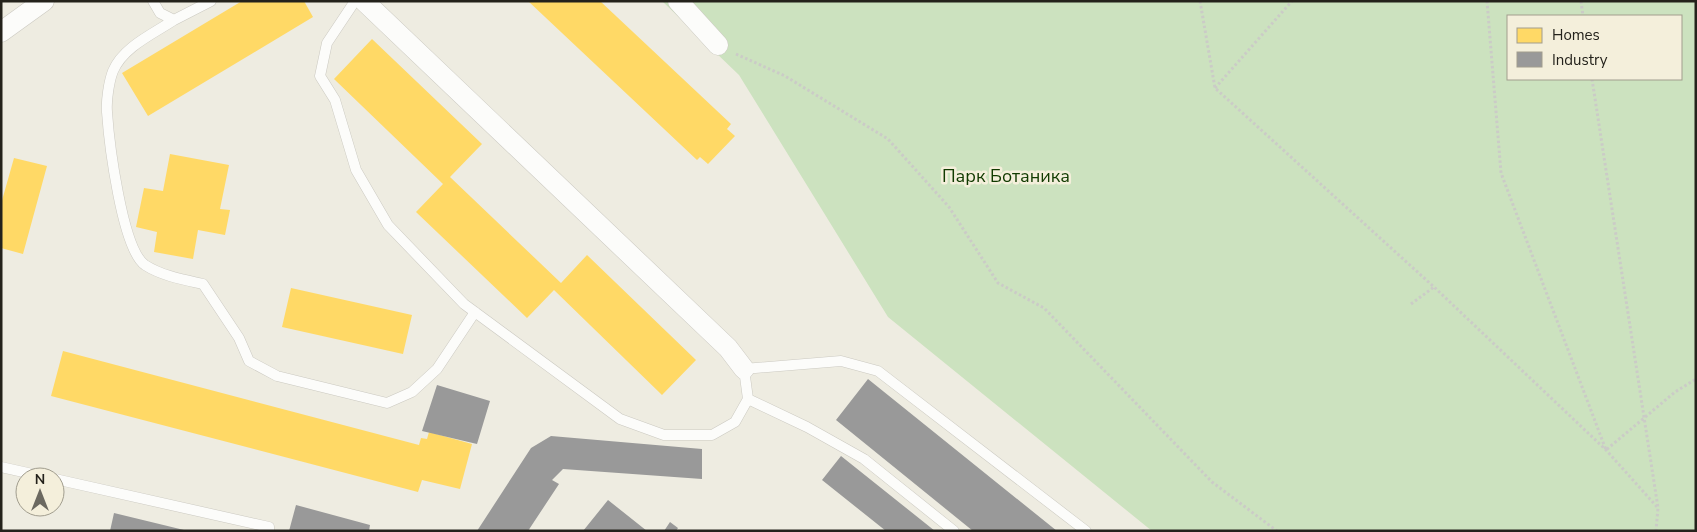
<svg xmlns="http://www.w3.org/2000/svg" width="1697" height="532" font-family="'Nunito Sans',sans-serif">
<rect width="100%" height="100%" fill="#eeece1"/>
<path fill="#cce2bf" fill-rule="evenodd" d="M662 1H1696V531H1152L888 317 739 75ZM1508 16H1681V79H1508Z"/>
<path fill="#ffd966" d="M242 1H304L313 17 148 116 122 73Z
M528 1H600L731 124 727 129 735 136 708 164 700 157 697 160Z
M372 39 482 144 450 177 561 283 587 255 696 360 662 395 554 290 527 318 416 212 443 184 334 79Z
M170 154 229 165 220 209 230 210 225 235 198 230 193 259 154 252 157 232 136 227 144 188 163 191Z
M14 158 47 166 23 254 1 248V204Z
M291 288 412 315 403 354 282 327Z
M63 351 419 445 421 438 427 439 429 432 472 444 460 489 422 480 418 492 51 396Z"/>
<path fill="#999" d="M868 379 1057 531H973L836 420Z
M437 385 490 401 477 444 422 431Z
M551 436 702 449V479L563 469 552 480 559 484 528 531H477L531 448Z
M841 456 935 531H886L822 480Z
M608 500 647 531H583Z
M296 505 370 525 369 531H289Z
M114 513 184 530 183 531H110Z
M670 522 678 528 676 531H664Z"/>
<g fill="none" stroke-linecap="round" stroke-linejoin="round">
<defs>
<path id="lane" d="M153 1 160 13 174 20 211 1
M355 1 327 43 320 76 335 100 356 170 388 225 464 304 620 419 664 435H712L735 422 748 399 744 369 841 361 878 371 1086 531
M174 20C153 34 123 47 113 71 109 81 106 101 107 112 109 142 122 249 145 265 162 276 185 280 203 284L239 338 249 361 277 376 387 403 412 392 437 369 475 312
M748 399 807 427 864 459 954 531
M1 467 46 477
M55 479 269 527V531"/>
<path id="street" d="M364 1 728 348 744 369
M678 1 718 45
M1 32 44 1"/>
</defs>
<use href="#lane" stroke="#cbc9c1" stroke-width="11"/>
<use href="#street" stroke="#cbc9c1" stroke-width="21"/>
<path stroke="#cbcbc7" stroke-width="3" stroke-dasharray="2.5 2.5" stroke-linecap="butt" d="M1200 1 1215 88 1434 287 1606 450 1658 508
M1487 1 1501 173 1606 450 1675 392 1696 379
M1581 1 1583 16
M736 54 785 76 888 139 949 207 998 283 1044 308 1212 482 1277 531
M1592 79 1658 508 1656 531
M1215 88 1292 1
M1411 304 1434 287"/>
<use href="#lane" stroke="#fcfcfa" stroke-width="10"/>
<use href="#street" stroke="#fcfcfa" stroke-width="20"/>
</g>
<g text-anchor="middle" dominant-baseline="central" stroke-width="5" stroke-linejoin="round" paint-order="stroke">
<g font-size="18" fill="#113b00" stroke="#f4efdb">
<text x="1006" y="176">Парк Ботаника</text>
</g>
</g>
<rect width="1697" height="532" fill="none" stroke="#24221b" stroke-width="5"/>
<rect x="1507" y="15" width="175" height="65" fill="#f4efdb" stroke="#a19d8e"/>
<rect x="1517" y="28" width="25" height="15" fill="#ffd966" stroke="#a19d8e"/>
<text x="1552" y="40" font-size="15" fill="#24221b">Homes</text>
<rect x="1517" y="52" width="25" height="15" fill="#999999" stroke="#a19d8e"/>
<text x="1552" y="65" font-size="15" fill="#24221b">Industry</text>
<g transform="translate(40 492)"><circle r="24" fill="#f4efdb" stroke="#a19d8e"/>
<path d="M0-4L9 19L0 12L-9 19Z" fill="#6b6960"/>
<text y="-8" font-size="14" font-weight="bold" text-anchor="middle" fill="#24221b">N</text>
</g>
</svg>
